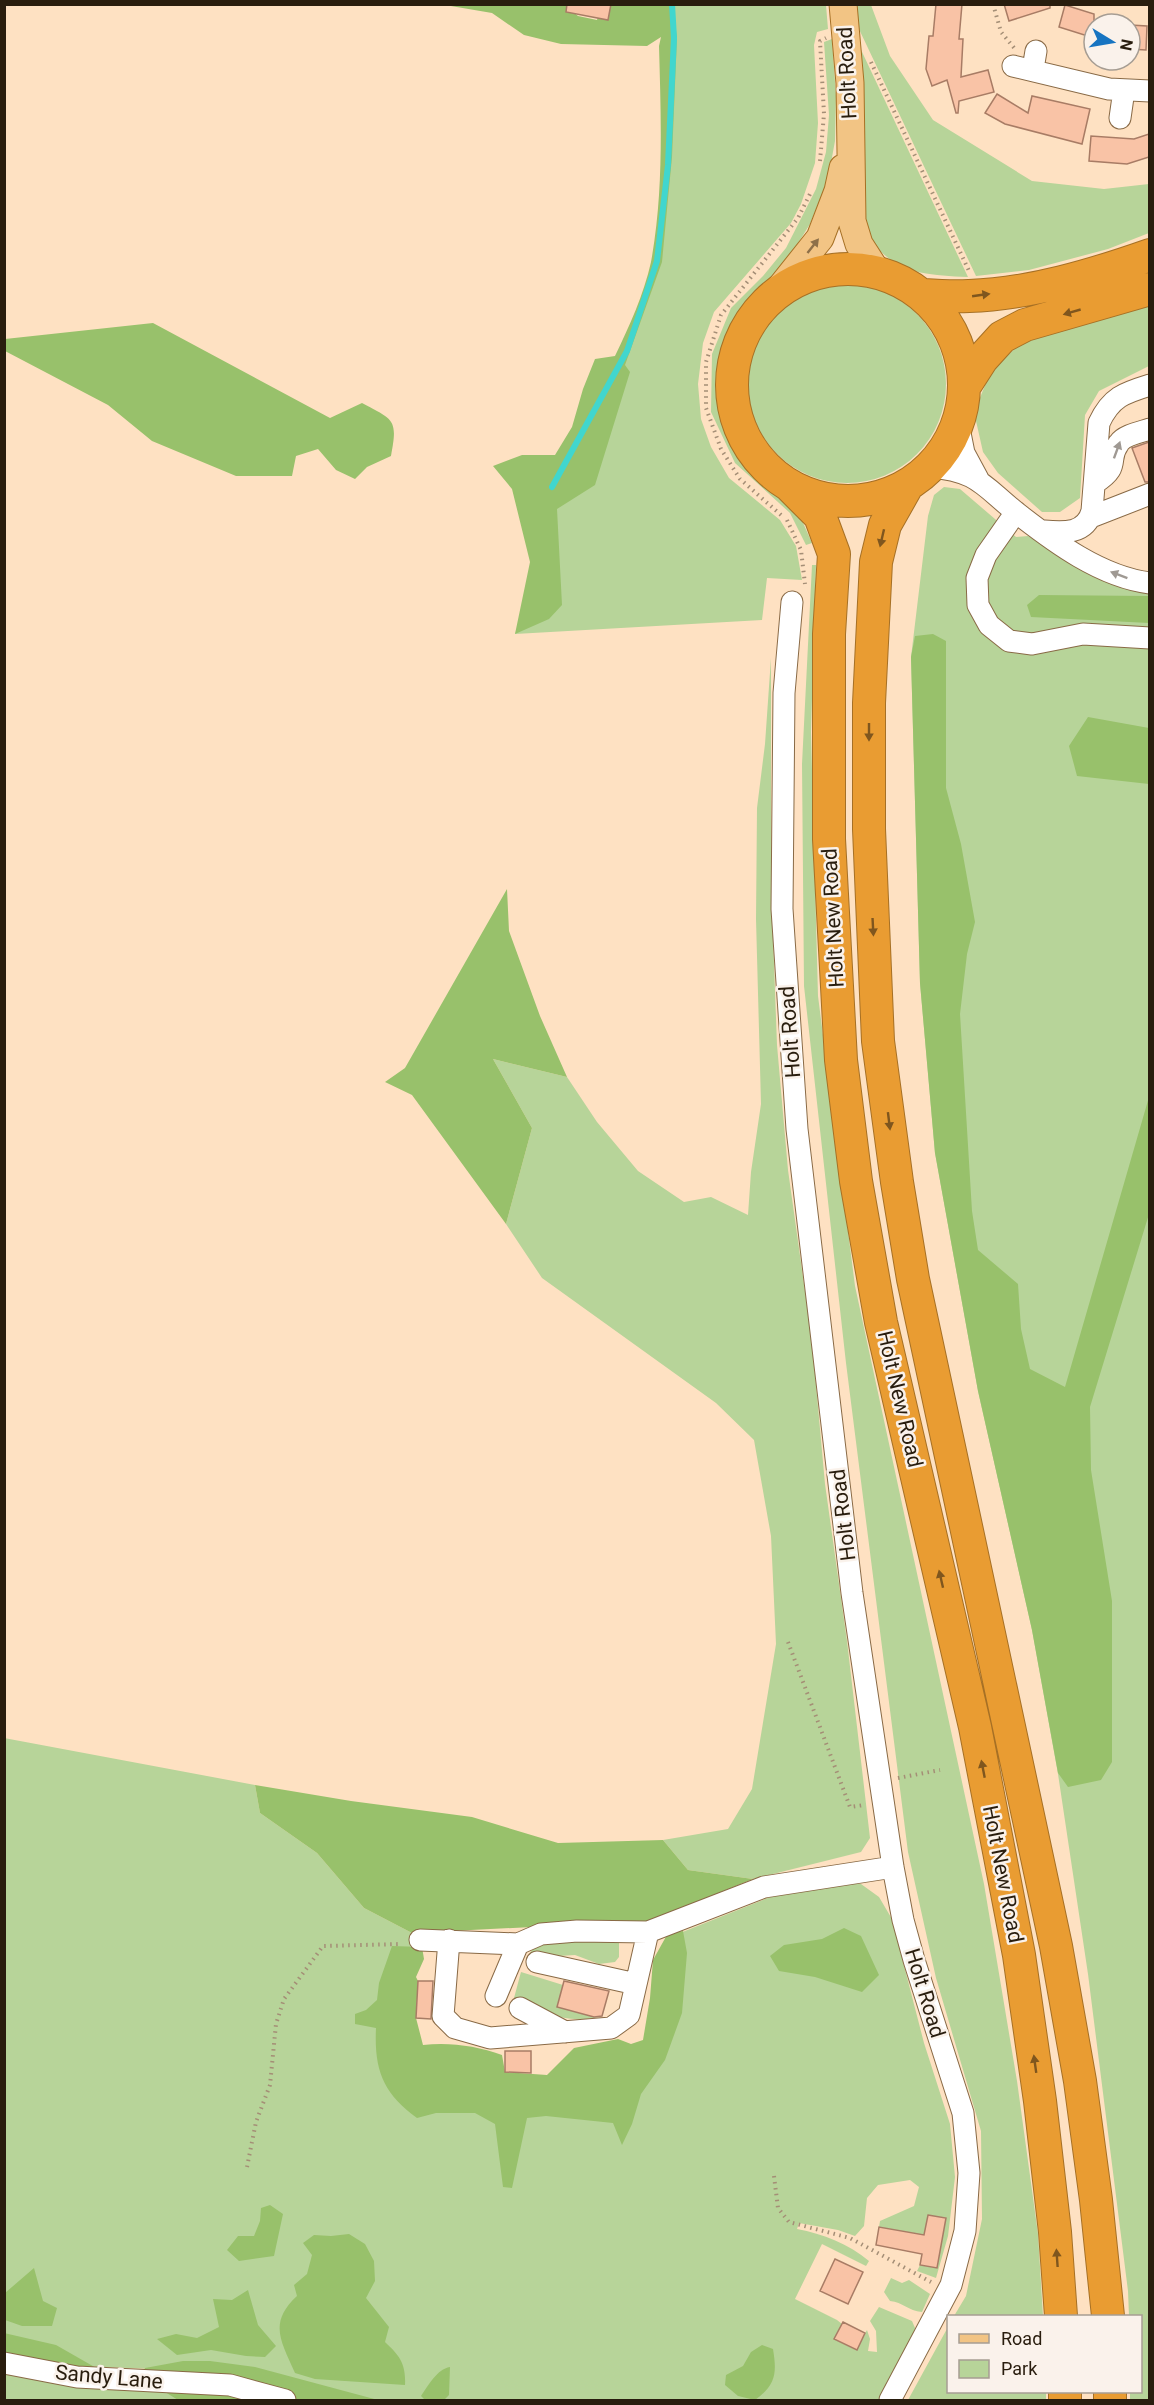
<svg xmlns="http://www.w3.org/2000/svg" width="1154" height="2405" font-family="Roboto,sans-serif">
<rect width="100%" height="100%" fill="#fee1c2"/>
<path fill="#b7d499" d="M672 5H826L828 29 817 32 814 45 818 123 815 163 801 204 791 223 714 312 703 343 698 384 701 419 711 447 729 478 780 520 796 546 802 580 767 578 762 620 515 634 540 563 552 487 627 351 657 261 674 38Z
M856 5H871L890 56 933 120 1032 181 1104 189 1149 184V233L1108 249 1029 270 976 276 858 27Z
M855 37 968 277C921 275 888 273 863 227Z
M832 39 836 96 835 141 828 179 810 224 787 261 738 313 720 357 719 406 731 439 752 469 781 494 800 516 812 543 806 545 790 513 735 463 711 412 712 354 731 308 763 276 786 248 816 189 826 152 829 115 824 42Z
M748 384a99 99 0 1 1 198 0a99 99 0 1 1-198 0Z
M1149 301V366L1099 391 1085 415 1080 498 1060 512H1042L998 473 983 452 974 412 991 371 1023 341Z
M944 487 960 489 1016 537 1028 536 1048 546 1149 590V2400H1130V2392H1140V2316H1129L1128 2291 1088 1974 1058 1774 1032 1630 978 1391 935 1153 920 983 911 657 928 516 934 495Z
M812 565H816L811 732 818 996 855 1286 984 1884 1017 2081 1038 2234 1043 2316H954L966 2296 982 2219 981 2131 936 1978 908 1852 846 1363 804 986 802 764Z
M771 658V881L777 1045 788 1170 812 1341 825 1484 847 1641 870 1838 861 1852 753 1879 688 1870 663 1840 728 1829 752 1789 776 1644 771 1536 754 1440 716 1403 542 1278 506 1224 532 1128 493 1059 567 1077 597 1122 638 1171 684 1202 711 1197 748 1215 751 1172 761 1104 756 919 757 808 765 744Z
M4 1738 255 1785 260 1813 317 1853 364 1908 412 1933 397 2092 627 2121 670 1937 800 1885 840 1880 861 1884 879 1897 892 1919 924 2043 950 2124 955 2177 948 2236 936 2278 917 2271 920 2265 936 2268 924 2235 879 2227 880 2221 914 2206 919 2187 910 2180 878 2185 867 2198 864 2226 855 2236 838 2230 799 2223 797 2229C823 2234 849 2244 869 2261L866 2266 822 2244 795 2299 837 2320 842 2324 834 2339 856 2350 867 2330 870 2339 868 2351 877 2352 876 2331 870 2321 879 2307 912 2321 915 2328 914 2336 880 2400H327L230 2372 77 2366 5 2350Z
M600 1938 619 1943V1957L615 1962 599 1964 575 1955 526 1958 536 1945Z
M521 1972 563 1985 557 2007 597 2017C568 2025 539 2011 514 1998Z
M891 2278 902 2283 909 2280 930 2294 922 2312C908 2311 903 2302 890 2301L884 2292Z
M948 2327V2392H1046V2400H908Z
M4 2370 259 2400H5Z"/>
<path fill="#98c16b" d="M445 5H565L578 16 597 20 601 5H672L677 37 672 157 662 262 625 365 630 372 595 485 557 509 562 605 549 619 515 634 530 562 512 489 493 466 522 455H555L572 427 583 389 595 359 615 356C629 327 644 294 651 262 664 191 661 118 659 46L661 37 647 46 561 44 524 35 492 13Z
M153 323 330 418 362 403C394 420 398 419 391 456L367 467 355 479 336 470 318 449 296 456 292 476H236L152 441 108 405 5 351V339Z
M1039 595 1149 596V623L1031 617 1027 605Z
M933 634 946 641V788L961 844 975 922 967 954 960 1014 972 1211 978 1250 1018 1284 1021 1329 1030 1369 1065 1387 1149 1097V1214L1090 1407 1091 1470 1112 1601V1762L1101 1780 1068 1787 1058 1773 1032 1630 978 1391 935 1153 920 983 911 657 915 636Z
M1088 717 1149 728V784L1077 776 1069 746Z
M507 889 509 931 540 1016 567 1077 493 1059 532 1128 506 1224 412 1095 385 1082 405 1068Z
M255 1785 351 1801 472 1817 558 1843 663 1840 688 1870 753 1879 649 1921 412 1933 364 1908 317 1853 260 1813Z
M844 1928 861 1936 879 1975 862 1992 815 1977 779 1971 770 1956 784 1945 822 1939Z
M683 1931 687 1953 682 2013 665 2060 641 2094 632 2124 622 2145 613 2123 546 2116 527 2118 512 2188 503 2187 495 2124 475 2113H436L417 2118C383 2093 374 2070 376 2028L355 2024V2014L366 2010 377 2000 379 1983 392 1946 422 1947 424 1959 416 1977 418 1981 416 2018 423 2045C450 2042 477 2046 502 2055L505 2072 547 2075 574 2048 618 2039 631 2044 643 2040 650 1998 653 1960 668 1933Z
M270 2205 283 2214 274 2256 239 2261 227 2250 238 2236H254L260 2221 261 2208Z
M349 2234 365 2244 374 2261 375 2281 366 2298 389 2327 385 2342C400 2356 406 2364 405 2385L315 2379 295 2373C281 2341 268 2323 297 2296L294 2285 307 2274 312 2255 303 2243 314 2235 331 2236Z
M34 2268 43 2301 57 2308 52 2326H22L5 2320V2293Z
M248 2290 258 2325 276 2346 265 2357 246 2356 211 2350 177 2355 157 2339 176 2334 197 2338 219 2327 213 2299 232 2300Z
M4 2333 56 2345 98 2369 5 2374Z
M762 2345 773 2349C777 2373 776 2385 755 2400L738 2396 725 2385 726 2375 743 2366 751 2352Z
M183 2361H210L255 2367 378 2400H178L141 2377 145 2368Z
M450 2367 449 2395 444 2400H425L421 2396C428 2386 437 2369 450 2367Z"/>
<g fill="none" stroke-linecap="round" stroke-linejoin="round">
<path stroke="#41d6ce" stroke-width="6" d="M552 487 627 351 657 261 668 165 674 38 672 4"/>
</g>
<path fill="#f9c3a6" stroke="#a87c65" stroke-width="1.5" d="M567 4H611L608 20 566 12Z
M936 4H962L959 39H963L961 77 988 70 994 92 959 101 958 113H956L947 80 932 86 926 69 929 36H933Z
M1004 4H1050V8L1009 21Z
M1065 5 1094 14V38L1059 27Z
M1130 25 1147 26 1146 50 1130 49Z
M997 94 1028 113 1032 96 1090 109 1082 144 1005 124 985 113Z
M1149 134V157L1127 164 1089 161 1091 136 1134 139Z
M1149 442V482H1145L1132 448Z
M418 1981H433L431 2019 416 2018Z
M564 1981 609 1991 602 2016 594 2017 557 2007Z
M505 2051H531V2073L505 2072Z
M928 2215 946 2218 937 2268 920 2265 922 2254 876 2245 879 2227 924 2235Z
M835 2259 863 2272 848 2304 820 2291Z
M843 2322 865 2333 857 2350 834 2339Z"/>
<g fill="none" stroke-linecap="round" stroke-linejoin="round">
<defs>
<path id="minor" d="M1013 66 1109 89 1150 91
M1033 69 1036 51
M1120 118 1124 90
M958 423 964 453 978 479
M930 467C978 471 982 485 1017 513 1054 542 1101 577 1150 583
M1095 483C1122 466 1106 460 1119 443 1124 435 1141 432 1150 429
M1016 512 986 555 977 578 978 605 989 625 1009 641 1032 644 1083 634 1150 638
M1091 517 1150 494
M1044 531C1064 533 1086 534 1092 511L1099 423C1111 397 1124 393 1150 385
M792 602 784 693 782 909 797 1129 852 1593 893 1867 903 1920 914 1960 963 2113 969 2173 965 2231 951 2285 890 2400
M420 1940 518 1944 541 1934 577 1931 648 1932 764 1887 893 1867
M449 1940 443 2016 455 2028 490 2038 611 2028 629 2015 648 1932
M537 1962 636 1984
M496 1996 518 1944
M520 2008 565 2032
M4 2363 77 2377 230 2385 285 2400"/>
<path id="major" d="M843 4 850 83 852 221 859 244 877 272
M777 292 820 238 838 191 843 168"/>
<path id="highway" d="M732 385a116 116 0 1 1 232 0a116 116 0 1 1-232 0Z
M923 295C938 296 954 297 969 296 1030 294 1093 275 1150 255
M964 387 982 359 1002 337 1025 325 1150 289
M790 486 820 516 834 554 829 634V839L841 1060 856 1181 881 1322 975 1727 1019 1955 1040 2101 1055 2232 1061 2316
M907 486 885 525 876 562 869 703V829L878 1041 897 1182 913 1279 1056 1946 1080 2081 1096 2200 1108 2316
M1110 2392V2400
M1065 2400V2392"/>
</defs>
<use href="#minor" stroke="#896a46" stroke-width="23"/>
<use href="#major" stroke="#a67025" stroke-width="29"/>
<use href="#highway" stroke="#a67025" stroke-width="34"/>
<path stroke="#a48e76" stroke-width="4" stroke-dasharray="1.5 4.5" stroke-linecap="butt" d="M993 4 1001 32 1015 49
M871 62 970 273
M820 161 824 114 820 41 826 38
M781 515 740 479 721 449 706 408V362L721 315 798 218 810 194
M787 520 801 550 805 584
M788 1642 850 1807 864 1805
M898 1778 940 1770
M247 2167 256 2122 270 2085 276 2024 284 1999 323 1946 402 1944
M774 2176 778 2208 789 2222 850 2238 931 2282"/>
<use href="#minor" stroke="#fff" stroke-width="21"/>
<use href="#major" stroke="#f2c484" stroke-width="27"/>
<use href="#highway" stroke="#e99c32" stroke-width="32"/>
</g>
<defs><path id="oneway-solid" d="M-6-.8H1V-3.2L6.5 0L1 3.2V.8H-6Z" transform="scale(1.5)"/></defs>
<use fill="#8e7049" href="#oneway-solid" transform="translate(813 246) rotate(-52)"/>
<g fill="#7f561e">
<use href="#oneway-solid" transform="translate(981 295) rotate(-8)"/>
<use href="#oneway-solid" transform="translate(1072 312) rotate(164)"/>
<use href="#oneway-solid" transform="translate(882 538) rotate(103)"/>
<use href="#oneway-solid" transform="translate(869 732) rotate(90)"/>
<use href="#oneway-solid" transform="translate(873 927) rotate(87)"/>
<use href="#oneway-solid" transform="translate(889 1121) rotate(83)"/>
<use href="#oneway-solid" transform="translate(941 1579) rotate(-103)"/>
<use href="#oneway-solid" transform="translate(983 1769) rotate(-101)"/>
<use href="#oneway-solid" transform="translate(1035 2064) rotate(-98)"/>
<use href="#oneway-solid" transform="translate(1057 2258) rotate(-94)"/>
</g>
<g fill="#9f9993">
<use href="#oneway-solid" transform="translate(1117 450) rotate(-70)"/>
<use href="#oneway-solid" transform="translate(1119 575) rotate(-159)"/>
</g>
<g text-anchor="middle" dominant-baseline="central" stroke-width="5" stroke-linejoin="round" paint-order="stroke">
<g font-size="21" fill="#291d0e" stroke="#faf2eb">
<text transform="translate(847 73) rotate(-93)">Holt Road</text>
<text transform="translate(833 918) rotate(-93)">Holt New Road</text>
<text transform="translate(790 1032) rotate(-94)">Holt Road</text>
<text transform="translate(900 1399) rotate(77)">Holt New Road</text>
<text transform="translate(843 1515) rotate(-97)">Holt Road</text>
<text transform="translate(1003 1874) rotate(79)">Holt New Road</text>
<text transform="translate(925 1993) rotate(73)">Holt Road</text>
<text transform="translate(109 2377) rotate(5)">Sandy Lane</text>
</g>
</g>
<rect width="1154" height="2405" fill="none" stroke="#291d0e" stroke-width="12"/>
<rect x="947" y="2315" width="195" height="78" fill="#faf2eb" stroke="#a69d93" stroke-width="1.5"/>
<rect x="959" y="2334" width="30" height="9" fill="#f2c484" stroke="#a69d93" stroke-width="1.5"/>
<text x="1001" y="2345" font-size="18" fill="#291d0e">Road</text>
<rect x="959" y="2360" width="30" height="18" fill="#b7d499" stroke="#a69d93" stroke-width="1.5"/>
<text x="1001" y="2375" font-size="18" fill="#291d0e">Park</text>
<g transform="translate(1112 42) rotate(101)"><circle r="28" fill="#faf2eb" stroke="#a69d93" stroke-width="1.5"/>
<path d="M0-4.5L10 22L0 15L-10 22Z" fill="#1774c1"/>
<text y="-9" font-size="16" font-weight="bold" text-anchor="middle" fill="#291d0e">N</text>
</g>
</svg>
